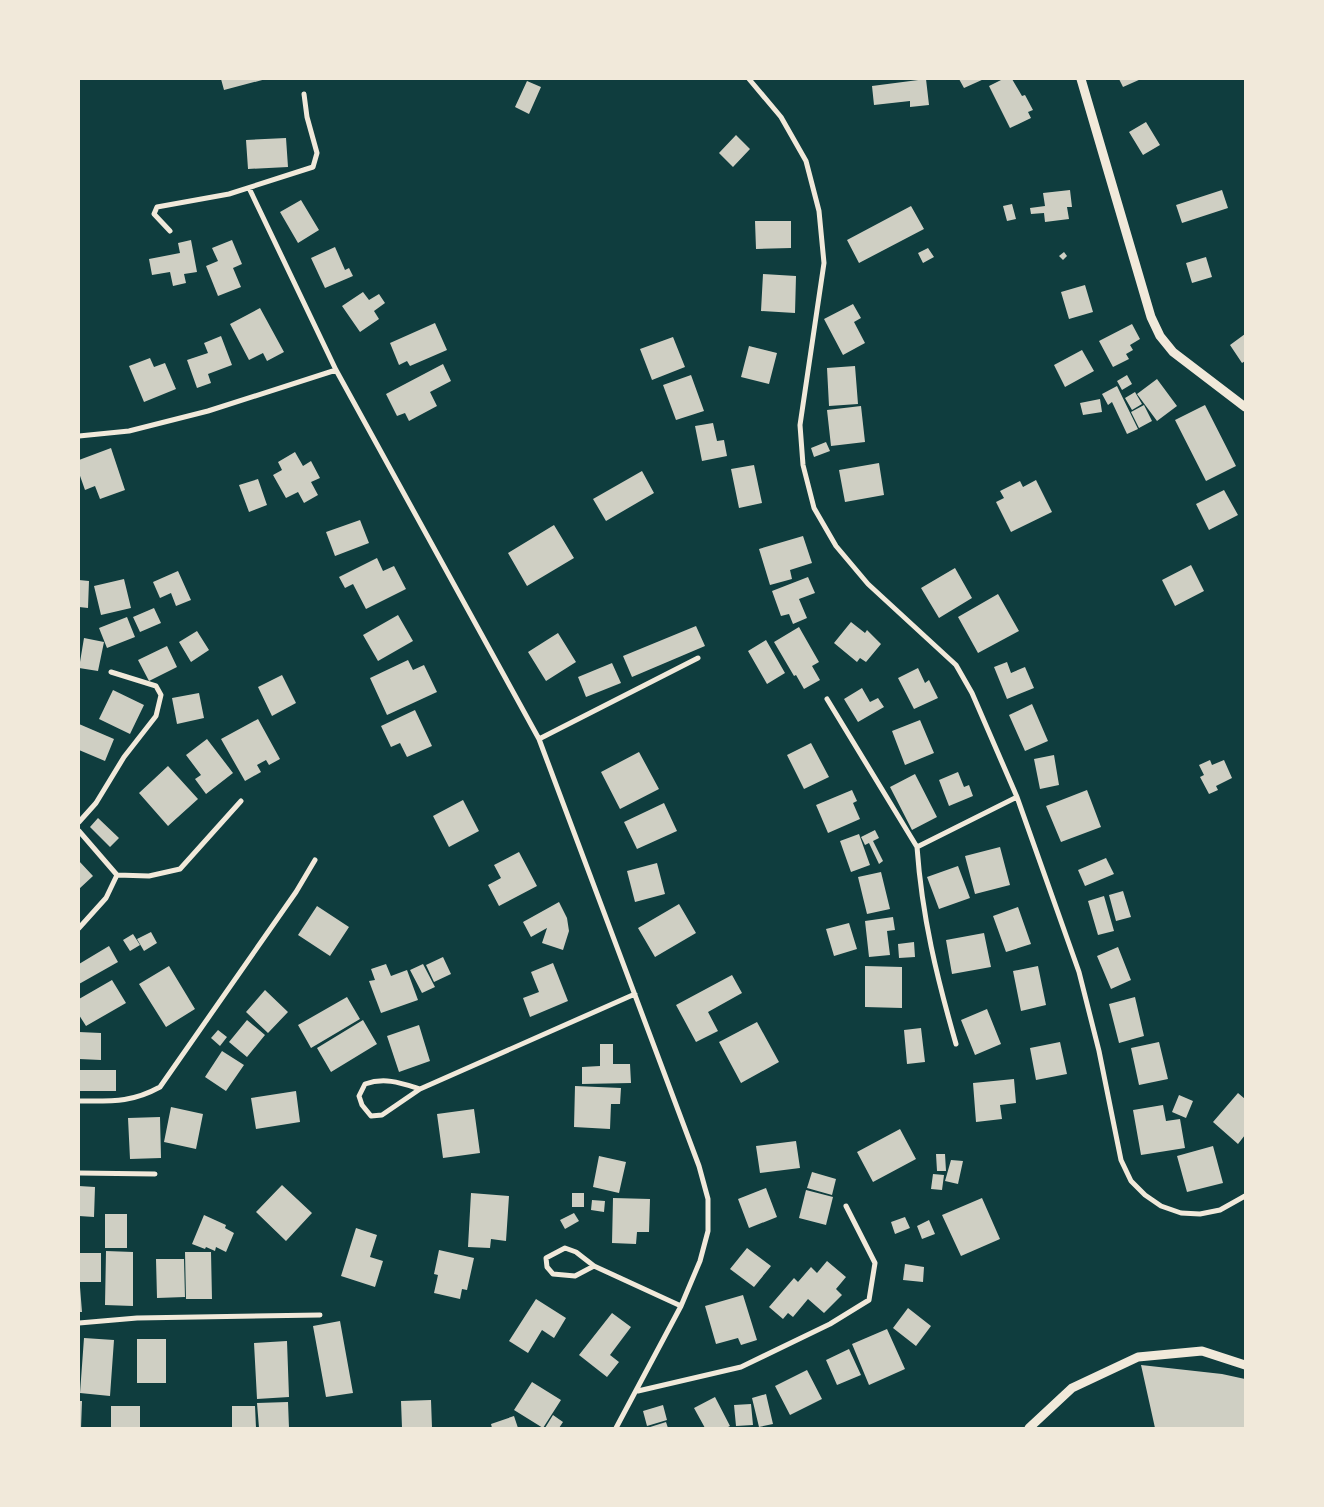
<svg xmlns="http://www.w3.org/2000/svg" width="1324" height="1507" font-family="Manrope,sans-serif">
<rect width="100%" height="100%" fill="#0f3d3e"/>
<path fill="#cfcfc3" d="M221 79H266L224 90Z
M926 79 929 105 910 107V101L874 105 872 86Z
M959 79H984L964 88Z
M1003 79H1012L1022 96 1025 95 1033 110 1028 112 1031 118 1010 128 989 86Z
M1119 79H1141L1123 87Z
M527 81 541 87 529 114 515 107Z
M1146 122 1160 145 1143 155 1129 132Z
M736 135 750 149 733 167 719 153Z
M286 138 288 167 248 169 246 140Z
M1070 190 1072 207H1067L1069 219 1045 222 1044 213 1031 214 1030 208 1045 206 1043 193Z
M1222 190 1228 208 1182 223 1176 205Z
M301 200 319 230 298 243 280 212Z
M1012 204 1016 219 1007 221 1003 206Z
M911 206 924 229 859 263 847 240Z
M755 221H791V248L756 249Z
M191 240 197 272 184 274 186 283 173 286 170 272 152 275 149 259 180 253 178 243Z
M232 240 242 264 233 268 241 287 218 296 206 266 218 261 212 248Z
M335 247 345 270 349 268 353 276 325 288 311 258Z
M928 248 934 257 923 263 918 253Z
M1064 252 1067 256 1063 260 1059 256Z
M1206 257 1212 277 1192 283 1186 263Z
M763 274 796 276 795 313 761 311Z
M1085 285 1093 312 1069 319 1061 292Z
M363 292 369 300 379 294 385 303 374 311 379 319 360 332 342 306Z
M853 304 861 318 854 322 865 343 843 355 824 319Z
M260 308 284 352 267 361 263 353 249 360 230 324Z
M435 323 447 350 410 366 407 361 399 365 390 343Z
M1132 324 1140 339 1130 345 1133 350 1126 354 1129 359 1113 367 1099 341Z
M1245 334V361L1242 363 1230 345Z
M221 336 232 365 208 374 211 383 197 388 187 360 208 353 204 343Z
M673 337 685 367 652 380 640 349Z
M749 346 777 353 769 384 741 377Z
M1082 350 1094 371 1065 387 1054 365Z
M150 358 154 367 165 363 176 389 144 402 129 366Z
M443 364 451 381 430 392 437 406 409 421 405 413 397 416 386 394Z
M855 366 858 404 829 406 827 368Z
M691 375 704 411 676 420 663 385Z
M1127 375 1132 384 1122 390 1117 381Z
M1157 379 1177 406 1157 421 1137 394Z
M1117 386 1138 429 1127 434 1112 402 1108 405 1102 394Z
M1135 392 1142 404 1132 410 1125 398Z
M1100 399 1102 412 1083 415 1080 403Z
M1144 405 1152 421 1139 428 1131 412Z
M1205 405 1236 466 1206 481 1175 420Z
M861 406 865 442 831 446 827 410Z
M713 423 717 441 724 440 727 456 702 461 695 426Z
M826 442 830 451 814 457 811 448Z
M111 448 125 490 100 499 95 486 85 490 79 473V460Z
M295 452 303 466 311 461 320 478 311 482 318 495 304 503 298 492 286 498 273 475 282 470 278 462Z
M879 463 884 495 845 502 839 470Z
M754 465 762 503 739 508 731 469Z
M642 471 654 493 606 521 593 499Z
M258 479 267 505 249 512 239 485Z
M1036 480 1052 512 1011 532 996 502 1004 498 1000 491 1020 481 1023 487Z
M1224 490 1238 515 1209 530 1196 504Z
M360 520 369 543 335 556 326 532Z
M554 525 574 558 527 586 508 553Z
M803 536 812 563 790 570 792 579 770 585 759 549Z
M377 558 383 571 394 566 406 589 366 609 353 584 345 588 339 577Z
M1191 565 1204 591 1175 606 1162 580Z
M955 568 972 598 939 618 921 588Z
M178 571 191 600 176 606 171 593 160 598 153 582Z
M808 577 815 593 799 599 807 618 793 624 789 614 781 616 772 591Z
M124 579 131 608 101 615 94 586Z
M79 580 89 581 88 608 79 607Z
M998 594 1019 631 978 653 958 617Z
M154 608 161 623 140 632 133 617Z
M398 615 413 641 378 661 363 635Z
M127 617 135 637 107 648 99 628Z
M851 622 865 633 867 630 881 644 866 662 860 658 857 662 834 643Z
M696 626 705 646 632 677 623 656Z
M799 627 819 662 812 666 820 680 804 689 796 675 794 676 774 642Z
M197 631 209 650 191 662 179 642Z
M558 633 576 662 546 681 528 652Z
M84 638 104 642 98 671 79 668Z
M766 640 785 673 767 684 748 651Z
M167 646 177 667 149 681 138 660Z
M408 660 413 670 424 665 437 692 387 715 370 678Z
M1007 662 1011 673 1025 667 1034 688 1007 699 994 667Z
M612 663 621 683 586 697 578 677Z
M918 668 925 683 929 680 938 698 914 709 898 678Z
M282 675 296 703 272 716 258 687Z
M862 688 870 702 878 698 884 707 858 722 844 699Z
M113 690 144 705 130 734 99 719Z
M199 693 204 718 177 724 172 698Z
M1032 704 1048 741 1025 751 1009 715Z
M415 710 432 746 407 757 400 743 391 747 381 726Z
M258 719 280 759 269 765 266 760 257 765 261 772 245 781 221 739Z
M920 720 934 753 905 765 892 731Z
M79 724 114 739 105 761 79 750Z
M207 739 233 773 206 794 195 779 201 775 186 755Z
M811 743 829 777 804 789 787 755Z
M639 752 659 789 620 809 601 772Z
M1054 755 1059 785 1040 789 1034 759Z
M1210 760 1212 765 1224 760 1232 778 1216 786 1218 790 1209 794 1200 777 1204 775 1199 765Z
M168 766 198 799 168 826 139 793Z
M958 772 964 787 969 785 973 796 949 806 939 780Z
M915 774 937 817 912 830 890 787Z
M852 790 857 801 853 803 860 819 828 833 816 805Z
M1087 790 1101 827 1061 842 1046 806Z
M463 800 479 831 449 847 433 816Z
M664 803 677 831 637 849 624 822Z
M98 818 119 838 110 847 90 827Z
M875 830 879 838 873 841 883 861 879 864 869 843 865 845 861 837Z
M859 834 870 865 851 872 840 841Z
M1000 847 1010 885 975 894 965 856Z
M519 852 537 886 499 906 488 885 501 878 494 865Z
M1106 858 1114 874 1085 886 1078 870Z
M79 861 93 876 79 889Z
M657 863 665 894 635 902 627 871Z
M958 866 970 898 939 909 927 877Z
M881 872 890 909 867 914 858 877Z
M1123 891 1131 917 1116 921 1109 895Z
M1104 896 1114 931 1098 935 1088 901Z
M559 902 567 918 569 931 563 950 542 943 547 928 531 937 523 922Z
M679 904 696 933 655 957 638 928Z
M317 906 349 927 330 956 298 935Z
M1018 907 1031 944 1006 952 993 916Z
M893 917 895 930 887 931 890 955 869 957 865 921Z
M849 923 857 949 834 956 826 929Z
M151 932 157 943 144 951 137 939Z
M984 933 991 967 952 974 946 940Z
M133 934 140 945 130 951 123 940Z
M914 942 915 957 899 958 898 944Z
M109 946 118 962 79 984V964Z
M1118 947 1131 980 1111 989 1097 956Z
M443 957 451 974 434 982 426 965Z
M553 963 568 1001 530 1017 523 998 539 992 531 972Z
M386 964 391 976 407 970 418 1000 381 1013 369 981 375 980 371 969Z
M423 964 435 987 422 993 410 970Z
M169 966 195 1009 166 1027 139 984Z
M865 966 902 967V1008L865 1007Z
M1038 966 1046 1005 1021 1011 1013 971Z
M732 975 742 993 708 1012 718 1031 696 1042 676 1005Z
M112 980 126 1003 86 1026 79 1015V999Z
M265 990 288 1012 268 1033 246 1012Z
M347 997 360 1019 311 1048 298 1025Z
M1135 997 1144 1036 1119 1043 1109 1004Z
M987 1009 1001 1044 975 1055 961 1020Z
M247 1020 265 1035 247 1057 229 1042Z
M363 1020 377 1044 331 1072 317 1048Z
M757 1022 779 1062 741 1083 719 1042Z
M419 1025 430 1061 399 1072 387 1036Z
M921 1028 925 1062 907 1064 904 1030Z
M218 1030 227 1037 220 1046 211 1038Z
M79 1032 101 1033V1060L79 1059Z
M1060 1042 1067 1074 1036 1080 1030 1048Z
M1159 1042 1168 1079 1139 1085 1131 1048Z
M600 1044H613V1064H630L631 1083 582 1084V1067L600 1066Z
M222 1051 244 1065 226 1091 205 1077Z
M79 1070H116V1091H79Z
M1014 1079 1016 1103 1000 1105 1002 1119 976 1122 973 1083Z
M575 1086 621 1088 620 1104H611L610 1129 574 1127Z
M296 1091 300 1122 256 1129 251 1098Z
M1238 1093 1245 1099V1135L1238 1144 1213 1122Z
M1179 1095 1193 1101 1186 1118 1172 1112Z
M1163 1105 1166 1121 1180 1119 1185 1148 1141 1155 1133 1110Z
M171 1107 203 1114 196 1149 164 1142Z
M474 1109 480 1153 443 1158 437 1114Z
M160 1117 161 1158 130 1159 128 1118Z
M900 1129 916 1159 873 1182 857 1152Z
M796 1141 800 1168 760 1173 756 1146Z
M1213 1146 1223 1183 1187 1192 1177 1156Z
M936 1154H945L946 1171H937Z
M599 1156 626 1162 619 1193 593 1187Z
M951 1160 963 1161 958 1184 945 1181Z
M812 1172 836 1179 832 1195 807 1188Z
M933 1174 944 1175 942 1190 931 1189Z
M282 1185 312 1213 286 1241 256 1212Z
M79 1186 95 1187 94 1217 79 1216Z
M766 1188 777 1217 749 1228 738 1199Z
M806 1190 833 1197 826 1225 799 1218Z
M471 1193 509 1196 506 1241 491 1239 490 1248 468 1247Z
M572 1193H584V1207H572Z
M613 1198 650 1199 649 1232H637L636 1244 612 1243Z
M982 1198 1000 1239 961 1256 942 1215Z
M592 1200 605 1201 604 1212 591 1210Z
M574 1213 579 1221 565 1229 560 1220Z
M105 1214H127V1248H105Z
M204 1215 226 1225 225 1228 234 1233 226 1252 216 1247 215 1251 206 1247 205 1249 192 1244Z
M905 1217 910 1228 895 1234 891 1222Z
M929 1220 935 1234 922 1239 917 1226Z
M356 1228 377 1235 370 1257 383 1261 375 1287 341 1276Z
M747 1248 771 1266 754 1287 730 1269Z
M439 1250 474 1258 467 1290 462 1289 460 1299 434 1293 438 1275 434 1274Z
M106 1251 133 1252V1306L105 1305Z
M185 1252H211L212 1299H186Z
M79 1253H101V1282H79Z
M156 1259H184L185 1297 157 1298Z
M827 1261 846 1277 836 1289 842 1295 824 1313 808 1299 793 1317 788 1313 783 1319 769 1307 794 1278 798 1282 811 1267 817 1273Z
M905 1264 924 1267 923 1282 903 1280Z
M79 1287H80L82 1312H79Z
M743 1295 757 1340 741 1345 738 1338 716 1344 705 1306Z
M536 1299 566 1318 554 1338 542 1330 528 1353 509 1341Z
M908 1308 931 1326 916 1346 893 1328Z
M612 1313 631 1327 610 1355 619 1362 607 1377 579 1355Z
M340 1321 353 1393 326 1397 313 1326Z
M887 1329 905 1369 869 1385 852 1344Z
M84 1338 114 1340 110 1396 80 1393Z
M137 1339H166V1383H137Z
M287 1341 289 1397 257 1399 254 1343Z
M849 1349 861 1375 837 1385 826 1360Z
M1141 1365 1222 1374 1245 1379V1428H1155Z
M807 1370 822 1399 790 1415 775 1386Z
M532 1382 561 1400 543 1428 514 1410Z
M766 1394 773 1424 759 1427 752 1398Z
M715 1397 730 1426 726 1428H705L694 1408Z
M431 1400 432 1428H402L401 1401Z
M79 1401H82L81 1428H79Z
M288 1402 289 1428H259L257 1403Z
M751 1404 753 1425 736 1426 734 1405Z
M663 1405 667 1420 647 1426 643 1411Z
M111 1406H140V1428H111Z
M232 1406H255L256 1428H232Z
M553 1415 563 1422 559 1428H545Z
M514 1416 518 1428H492L491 1424Z
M666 1422 668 1428H647Z"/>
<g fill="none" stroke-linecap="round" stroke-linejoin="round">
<path stroke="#f1e9da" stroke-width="5" d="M749 79 781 117 806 161 819 211 824 263 800 425 803 465 814 508 836 546 868 584 956 665 972 693 1017 797 1079 972 1099 1051 1121 1160 1131 1181 1145 1195 1161 1206 1181 1213 1200 1214 1220 1210 1245 1196
M249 188 336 370 539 739 699 1166 708 1199V1231L700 1261 681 1306 616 1428
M170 231 154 214 157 207 229 194 313 167 317 153 307 117 304 94
M79 436 129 431 208 411 336 370
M827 699 917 847 1017 797
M539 739 698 658
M79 822 96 803 124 757 156 716 161 695 156 686 111 672
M79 831 117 875 106 898 79 928
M917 847C922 917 937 978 956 1044
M117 875 149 876 180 869 241 801
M420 1089C401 1083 385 1077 365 1084L359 1096 362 1105 371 1116 382 1115 420 1089 635 994
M79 1101C111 1101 131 1103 160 1087L296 892 315 860
M79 1173 155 1174
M594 1266 575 1276 553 1274 547 1267 546 1258 565 1248 576 1252 594 1266 681 1306
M79 1323 137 1318 320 1315
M638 1391 741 1367 830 1324 869 1300 875 1263 846 1206"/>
<path stroke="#f1e9da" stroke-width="9" d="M1081 79 1151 317 1160 336 1173 352 1245 407
M1029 1428 1072 1388 1138 1357 1202 1351 1245 1365"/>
</g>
<rect width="1324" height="1507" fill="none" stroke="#f1e9da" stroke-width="160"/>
</svg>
